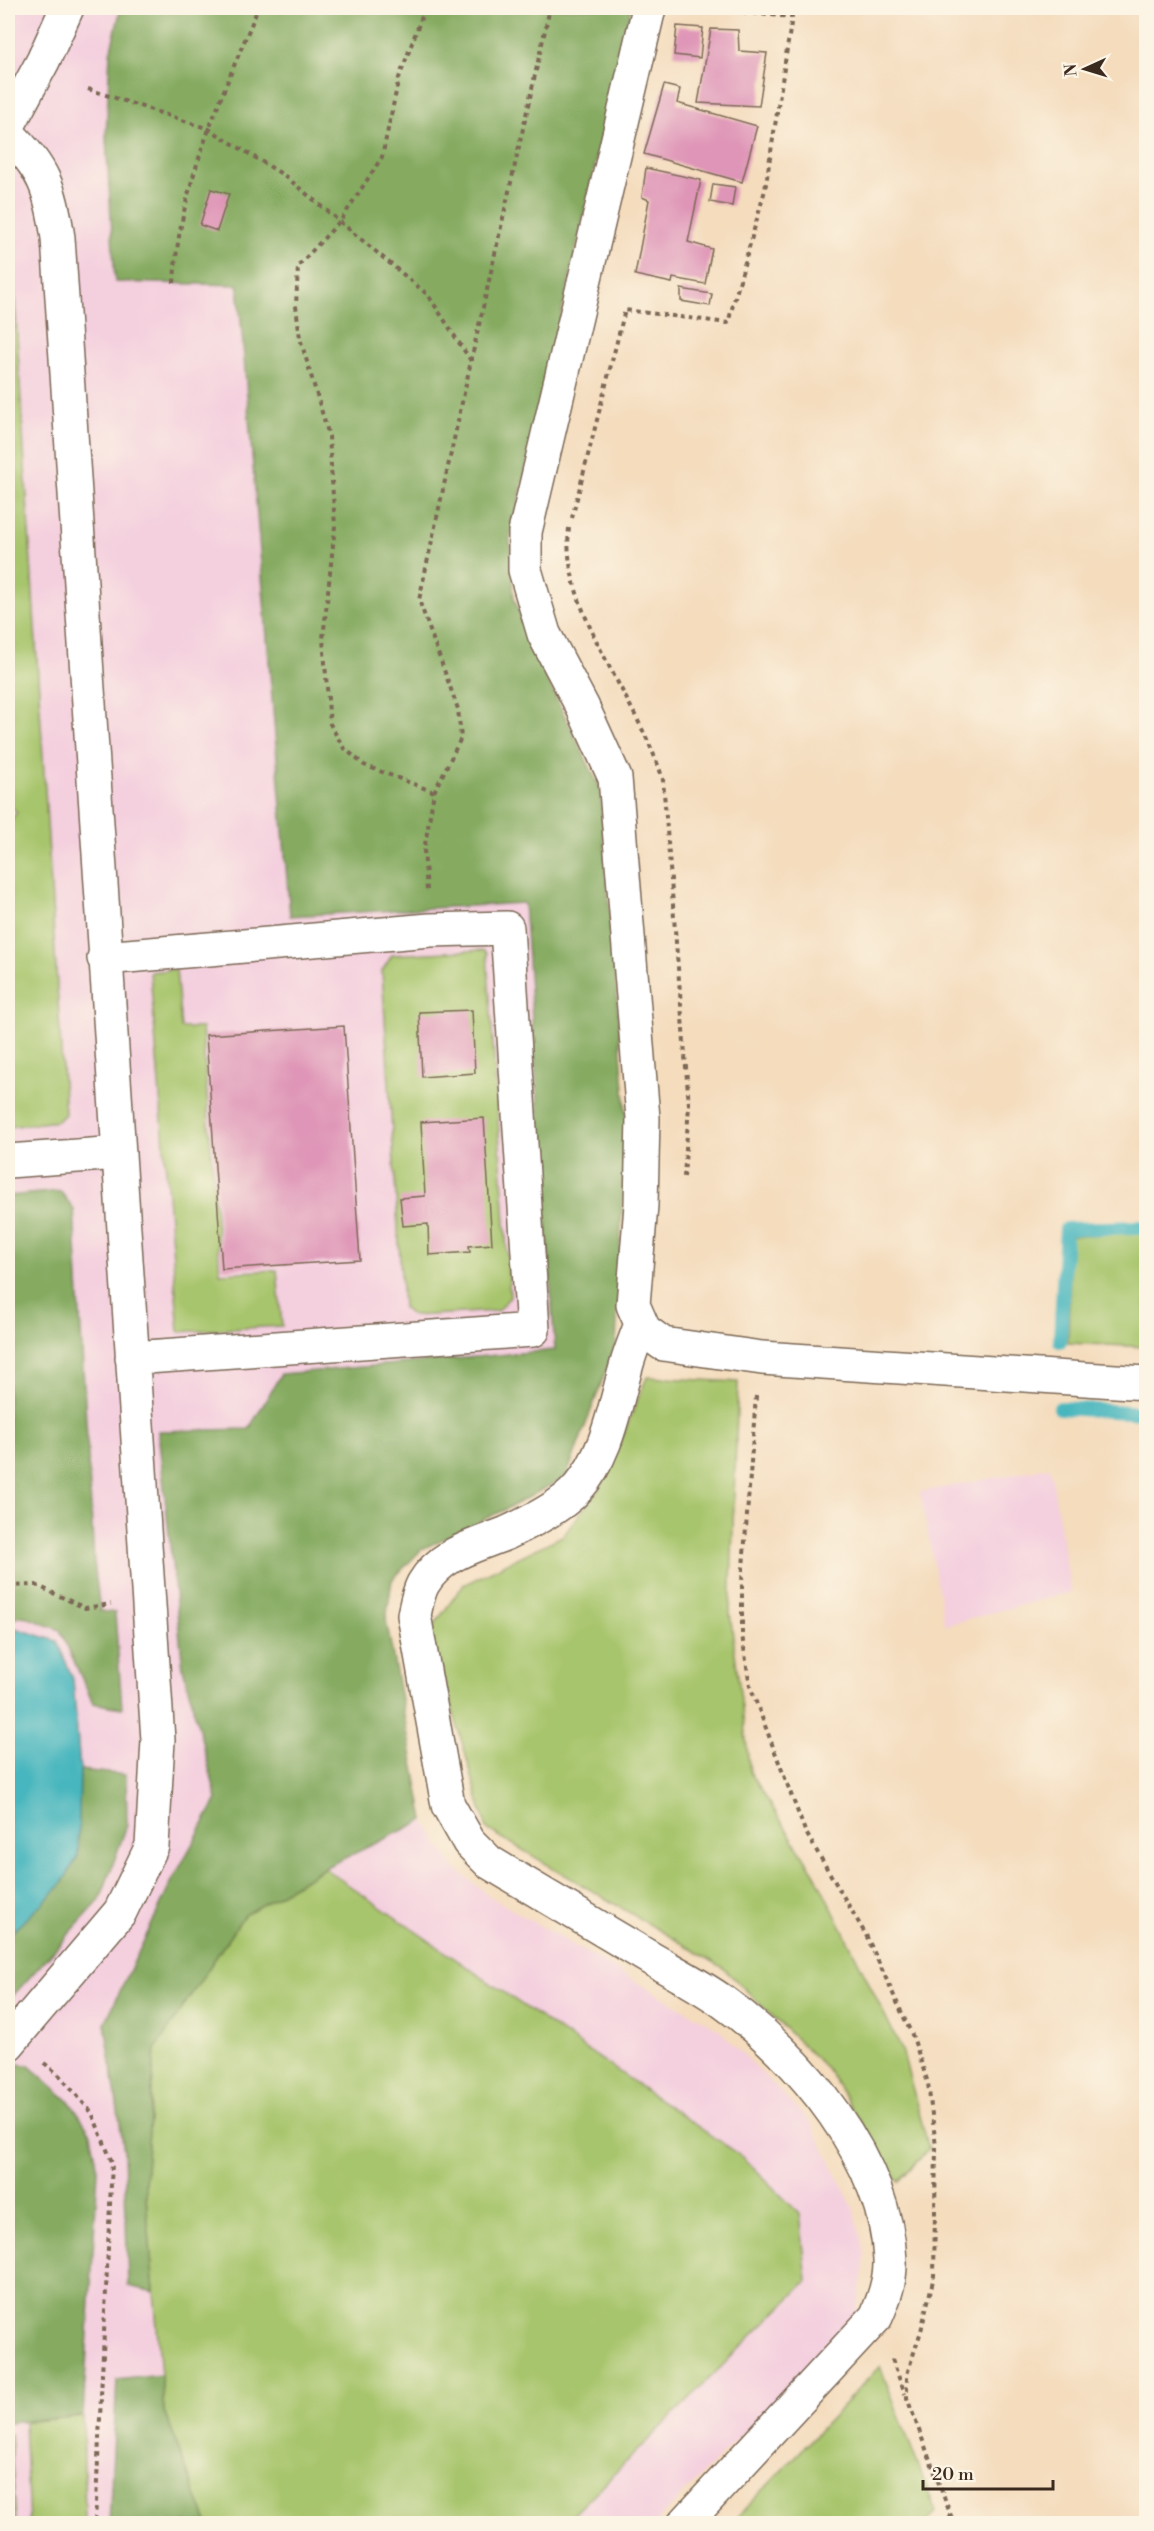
<svg xmlns="http://www.w3.org/2000/svg" width="1154" height="2531" font-family="'Libre Bodoni',serif">
<rect width="100%" height="100%" fill="#fcf5e5"/>
<filter id="ink" filterUnits="userSpaceOnUse"><feTurbulence type="fractalNoise" baseFrequency=".0167" numOctaves="2"/><feDisplacementMap in="SourceGraphic" scale="12" xChannelSelector="R" yChannelSelector="G"/><feConvolveMatrix kernelMatrix="1 2 1 2 8 2 1 2 1" color-interpolation-filters="sRGB"/></filter>
<filter id="wash" filterUnits="userSpaceOnUse"><feTurbulence type="fractalNoise" baseFrequency=".008" numOctaves="4" result="noise"/><feDisplacementMap in="SourceGraphic" scale="24" xChannelSelector="R" yChannelSelector="G"/><feGaussianBlur stdDeviation="1.35" result="paint"/><feColorMatrix in="noise" values="0 0 0 0 0 0 0 0 0 0 0 0 0 0 0 0 0 1.4 0 .05"/><feComposite in="paint" operator="in"/></filter>
<g filter="url(#wash)">
<rect width="100%" height="100%" fill="#f4dcbd"/>
<path fill="#f4cfde" d="M8 8H631L510 539 514 598 532 649 600 788 626 1114 508 1508 422 1549 392 1580 386 1620 424 1820 454 1868 492 1898 718 2029 811 2123 855 2212 865 2257 856 2317 655 2523 8 2524Z
M1050 1467 1071 1592 945 1625 920 1492Z"/>
<path fill="#a7c56c" stroke="#717845" stroke-width="1.5" d="M8 269 13 270 65 1114 58 1121 8 1127V823L17 812 8 804Z
M483 950 487 953 510 1297 497 1311 413 1316 403 1308 382 971 392 955Z
M176 969 181 1028H202L220 1273 277 1270 282 1326 179 1332 150 972Z
M1146 1232V1347L1068 1343 1071 1236Z
M647 1377 738 1382 730 1613 750 1772 815 1874 902 2050 929 2149 898 2182 829 2071 722 1967 487 1829 430 1631 463 1585 564 1535 604 1482Z
M324 1868 742 2157 800 2214 807 2281 565 2523H207L164 2411 145 2184 155 2049 244 1915Z
M880 2366 936 2512 925 2523 741 2524 736 2519Z
M83 2416 85 2523H29L24 2422Z
M8 2434H10L16 2523H8Z"/>
<path fill="#85aa60" stroke="#606a3f" stroke-width="1.5" d="M121 8H631L510 539 514 598 532 649 600 788 626 1114 616 1344 566 1477 508 1508 422 1549 392 1580 386 1620 424 1820 324 1868 244 1915 155 2049 145 2184 154 2292 128 2286 124 2151 105 2023 172 1881 217 1799 183 1668 158 1431 249 1429 281 1374 555 1350 524 903 290 916 238 285 115 282 106 138 110 53Z
M60 1191 74 1209 94 1561 100 1611 115 1613 122 1708 93 1703 60 1630 24 1616 8 1620V1196Z
M80 1770 126 1775 127 1825 100 1900 8 2001V1936L61 1885 78 1856Z
M18 2064 28 2065 70 2102 91 2133 98 2170 83 2416 8 2423V2076Z
M161 2375 164 2411 207 2523H109L117 2380Z"/>
<path fill="#46b6be" stroke="#40706e" stroke-width="1.5" d="M15 1628 57 1641 73 1679 80 1770 78 1856 61 1885 8 1936V1630Z"/>
<g fill="none" stroke-linecap="round" stroke-linejoin="round">
<path stroke="#46b6be" stroke-width="14" d="M1060 1341 1066 1229 1146 1227
M1060 1408 1146 1413"/>
</g>
<g id="blocks">
<path fill="#df95b7" d="M677 26 703 28 700 58 674 55Z
M711 29 738 30 739 51 767 53 759 106 698 103Z
M664 85 680 89 677 103 757 126 742 182 644 154Z
M646 168 701 180 688 242 712 249 705 284 673 278 672 283 635 275 649 200 642 197Z
M713 184 735 187 732 206 710 202Z
M211 189 229 194 217 231 200 225Z
M681 289 712 294 710 306 681 301Z
M472 1010 475 1073 422 1077 419 1012Z
M344 1026 360 1260 222 1269 206 1035Z
M484 1118 492 1244 469 1246 470 1252 429 1255 428 1224 403 1226 400 1198 425 1196 421 1122Z"/>
</g>
</g>
<g filter="url(#ink)">
<use href="#blocks" fill-opacity="0" stroke="#7c6856" stroke-width="1.5"/>
<g fill="none" stroke-linecap="round" stroke-linejoin="round">
<defs>
<path id="minor" d="M649 8 525 532V570L544 634 583 708 615 778 643 1118 641 1205 633 1305 644 1330 663 1344 762 1358 1146 1383
M8 126 43 61 67 8
M8 134C44 168 51 190 58 238L158 1740 152 1846 120 1912 8 2044
M104 958 430 930 507 928 533 1330 132 1358
M8 1161 119 1153
M641 1324C636 1338 630 1352 626 1367 614 1409 607 1456 577 1489 561 1507 528 1523 507 1533 475 1546 441 1553 423 1584 418 1593 416 1606 414 1615L448 1805 469 1842 489 1862C541 1893 593 1924 645 1955 670 1970 698 1984 722 2001 801 2057 886 2160 890 2260 891 2280 884 2299 876 2317L684 2524"/>
</defs>
<use href="#minor" stroke="#7c6856" stroke-width="36"/>
<path stroke="#7c6856" stroke-width="4" stroke-dasharray="4.5 4.5" stroke-linecap="butt" d="M425 8 399 78 382 157 341 220 298 266 296 306 300 338 329 436 335 526 323 639 330 724 343 747 364 765 434 792
M88 89 209 129 285 176 428 295 471 361 419 600 458 709 461 738 434 792 424 850 427 891
M174 283C178 188 223 94 258 8
M471 361 550 8
M572 518 625 310 728 323 765 190 792 17 695 8
M569 528C560 612 639 700 663 780L689 1105 684 1177
M756 1396 742 1581V1635L750 1686 805 1831 866 1935 913 2037 928 2083 936 2146 934 2276 921 2331 907 2374V2398L954 2524
M8 1586 36 1585 85 1608 111 1604
M44 2063 59 2075 92 2113 112 2162 95 2524
M892 2359 905 2394
M943 2524 950 2515"/>
<use href="#minor" stroke="#fff" stroke-width="33"/>
</g>
</g>
<rect width="1154" height="2531" fill="none" stroke="#fcf5e5" stroke-width="30"/>
<g transform="translate(1085 69) rotate(266)" stroke="#fcf5e5" stroke-width="4.5" paint-order="stroke">
<path d="M0-4.5L10 22L0 15L-10 22Z" fill="#3b2a1e"/>
<text y="-9" font-size="16" font-weight="bold" text-anchor="middle" fill="#3b2a1e">N</text>
</g>
<path d="M923 2480v9h130v-9" fill="none" stroke="#3b2a1e" stroke-width="3"/>
<text x="932" y="2480" font-size="18" fill="#3b2a1e" stroke="#fcf5e5" stroke-width="4.5" paint-order="stroke">20 m</text>
</svg>
